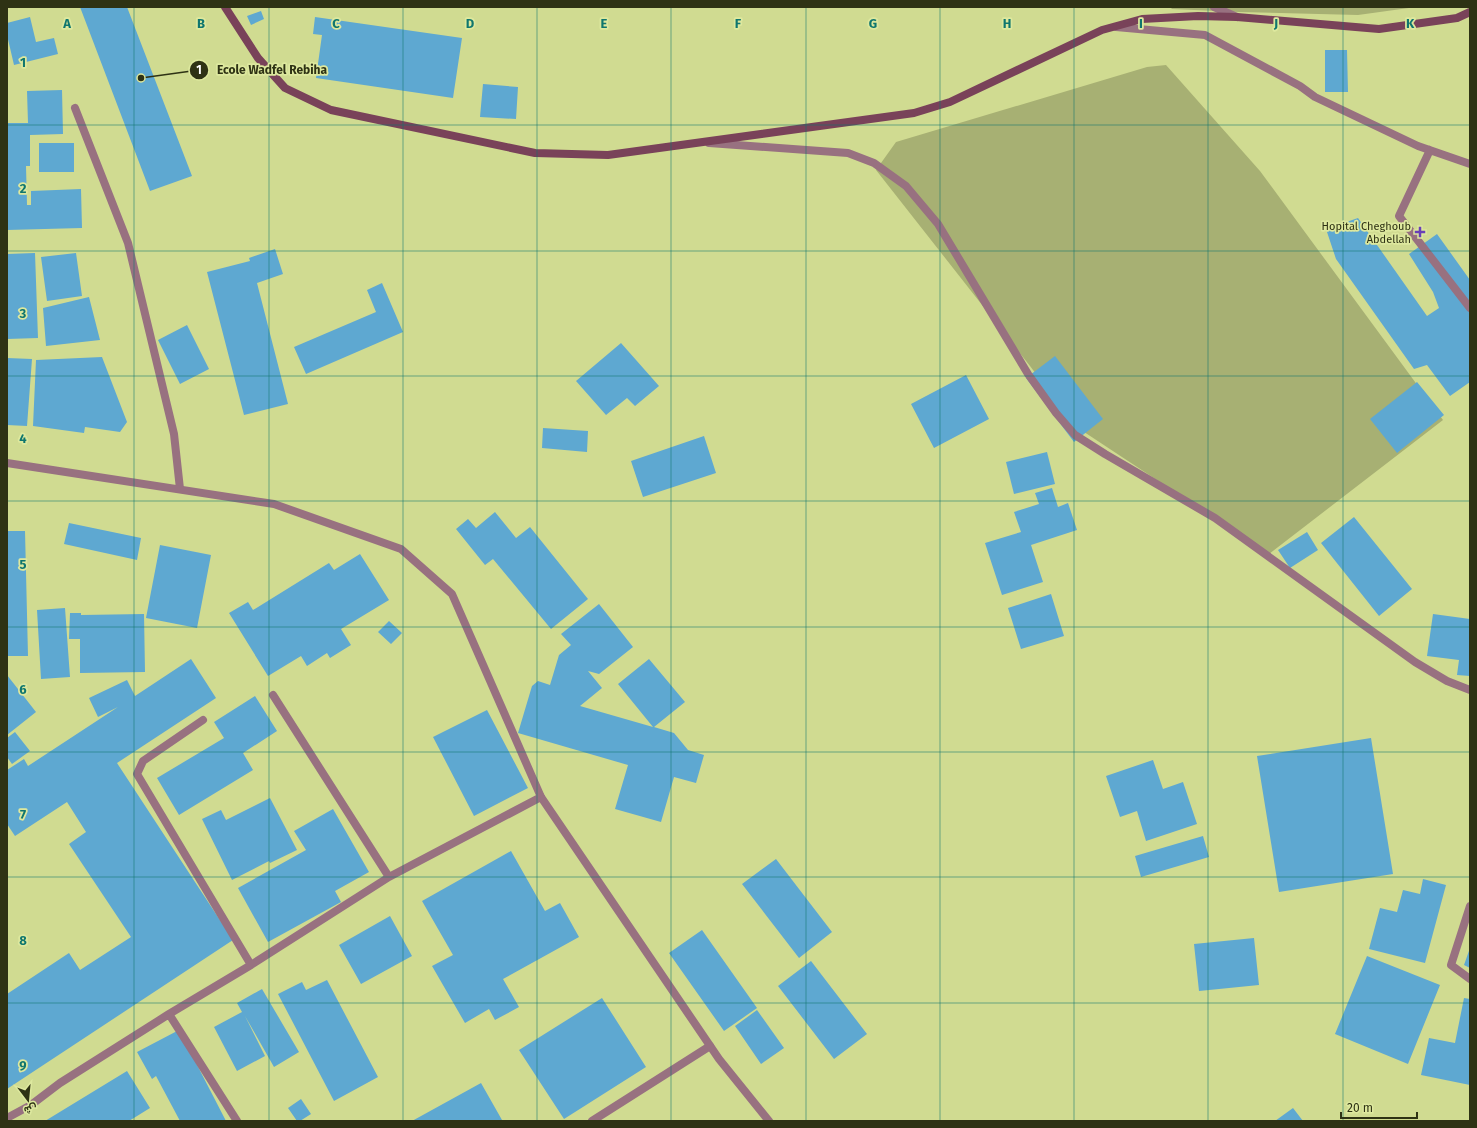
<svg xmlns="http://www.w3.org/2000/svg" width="1477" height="1128" font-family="'Fira Sans',Vazirmatn,sans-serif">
<rect width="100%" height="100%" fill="#d0db91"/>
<path fill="#a7b073" d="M1170 7H1416L1358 15 1239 12 1172 9Z
M1166 65 1260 171 1443 420 1269 554 1075 426 1030 366 876 170 896 142 1147 67Z"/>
<path fill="#5ea8d1" d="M80 7H127L192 176 150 191Z
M261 11 264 19 251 25 247 16Z
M30 17 36 42 54 38 58 54 14 65 7 35V23Z
M315 17 462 38 453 98 316 78 322 35 313 34Z
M1325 50H1347L1348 92H1325Z
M483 84 518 87 516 119 480 117Z
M62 90 63 134 30 135V166H26L27 205H31V191L81 189 82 228 7 230V123H28L27 91Z
M39 143H74V172H39Z
M1358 218 1427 316 1439 308 1433 292 1409 254 1437 234 1470 280V382L1450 396 1427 365 1414 369 1336 259 1326 229Z
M275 249 283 274 257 283 288 404 244 415 207 272 250 261 249 258Z
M35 253 38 338 7 339V254Z
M76 253 82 296 47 301 41 257Z
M382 283 403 332 306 374 294 347 376 312 367 290Z
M89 297 100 340 46 346 43 308Z
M187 325 209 369 180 384 158 340Z
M621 343 659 386 635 406 627 398 606 415 576 381Z
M1055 356 1103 419 1074 442 1026 378Z
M102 357 127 422 120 432 85 427 84 433 33 426 36 360Z
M7 358 32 359 27 426 7 425Z
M966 375 989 419 934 448 911 404Z
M1417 382 1444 415 1397 453 1370 419Z
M543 428 588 431 587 452 542 448Z
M704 436 716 473 643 497 631 461Z
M1047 452 1055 484 1014 494 1006 462Z
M1052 488 1058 507 1068 503 1077 530 1031 545 1043 582 1002 595 985 543 1021 532 1014 512 1039 504 1035 493Z
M495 512 516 538 530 527 588 599 551 629 493 559 485 565 456 529 468 519 476 528Z
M1354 517 1412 589 1379 616 1321 543Z
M69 523 141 538 137 560 64 544Z
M7 531H25L28 656H7Z
M1307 532 1318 550 1290 568 1278 550Z
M160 545 211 555 197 628 146 618Z
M360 554 389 600 341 629 351 645 330 658 327 653 307 666 301 656 268 676 229 613 248 602 253 610 329 563 334 570Z
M1051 594 1064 636 1021 649 1008 608Z
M599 604 633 647 599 674 588 671 602 688 580 706 653 727 618 684 649 659 685 702 654 727 674 733 688 750 704 755 696 783 674 777 661 822 615 809 628 765 518 733 532 686 538 681 550 685 559 655 571 645 561 634Z
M65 608 70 677 41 679 37 610Z
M70 613H81V615L144 614 145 672 80 673V639H69Z
M1433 614 1470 619V676L1457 675 1459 660 1427 656Z
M389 621 402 633 391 644 378 632Z
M191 659 216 698 117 763 233 940 7 1089V994L69 953 80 970 131 937 69 844 86 832 67 802 15 836 7 824V770L24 759 28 766 118 707 98 717 89 698 127 680 135 696Z
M7 675 36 712 7 735Z
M255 696 277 731 243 753 253 770 179 815 157 778 224 738 214 722Z
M487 710 528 788 474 816 433 737Z
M15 732 30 751 12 764 7 757V738Z
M1371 738 1393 874 1279 892 1257 756Z
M1153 760 1163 789 1183 782 1197 824 1146 841 1137 811 1120 817 1106 776Z
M270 798 297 850 270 863 269 861 232 880 202 819 221 810 226 820Z
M333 809 369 872 335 891 341 902 268 942 238 888 306 850 294 831Z
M1203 836 1209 857 1141 877 1135 856Z
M511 851 545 911 560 903 579 937 503 979 519 1007 495 1020 489 1009 465 1023 432 966 453 955 422 901Z
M776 859 832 932 799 958 742 884Z
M1423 879 1446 885 1425 963 1369 949 1380 908 1397 912 1403 890 1420 894Z
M390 916 412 956 361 984 339 945Z
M702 930 757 1008 724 1031 669 953Z
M1254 938 1259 985 1199 991 1194 944Z
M1470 948V968L1464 965Z
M1367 956 1440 985 1408 1064 1335 1034Z
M811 961 867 1034 834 1059 778 986Z
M327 980 378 1077 334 1101 278 994 302 982 306 990Z
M262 989 299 1052 274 1067 245 1016 265 1056 237 1071 214 1027 242 1012 237 1003Z
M602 998 646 1067 564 1119 519 1050Z
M1464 998 1470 999V1085L1421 1075 1429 1038 1455 1043Z
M757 1010 784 1048 761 1064 735 1026Z
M179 1030 226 1121H180L156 1076 152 1079 137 1052Z
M127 1071 150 1108 129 1121H45Z
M481 1083 502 1120 499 1121H412Z
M301 1099 311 1114 300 1121H297L288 1108Z
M1293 1108 1303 1121H1275Z"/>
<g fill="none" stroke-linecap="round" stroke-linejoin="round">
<path stroke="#987180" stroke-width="8" d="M1116 27 1205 35 1300 86 1315 97 1418 146 1470 164
M1430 150 1399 216 1470 308"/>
<path stroke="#987180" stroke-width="8" d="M1214 7 1237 17
M75 108 128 243 174 434 180 489
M709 143 848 153 874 163 906 186 938 224 1028 374 1056 413 1075 435 1105 454 1215 518 1415 662 1447 681 1470 690
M273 695 389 877
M203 720 143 761 137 774 251 965
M1470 906 1451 965 1470 979
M169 1014 237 1121
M7 1118 31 1105 60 1083 169 1014 251 965 389 877 541 797
M592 1121 710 1046"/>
<path stroke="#987180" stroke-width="8" d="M7 463 274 504 401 549 452 594 541 797 719 1059 769 1121"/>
<path stroke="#794259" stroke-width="8" d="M225 7 258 58 285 88 331 110 535 153 608 155 914 113 950 102 1102 30 1142 19 1198 16 1237 17 1379 29 1457 18 1470 12"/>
</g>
<path fill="none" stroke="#0f766e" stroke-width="1" stroke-opacity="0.55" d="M134 7V1121M269 7V1121M403 7V1121M537 7V1121M671 7V1121M806 7V1121M940 7V1121M1074 7V1121M1208 7V1121M1343 7V1121M7 125H1470M7 251H1470M7 376H1470M7 501H1470M7 627H1470M7 752H1470M7 877H1470M7 1003H1470"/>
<path fill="#693fb7" stroke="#dde89e" stroke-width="1.5" d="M1418 226h4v4h4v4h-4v4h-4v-4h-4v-4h4z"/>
<g text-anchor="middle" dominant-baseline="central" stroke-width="3.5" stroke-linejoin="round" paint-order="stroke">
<g font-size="11" fill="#2e3214" stroke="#dde89e" text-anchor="end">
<text x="1411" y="226">Hopital Cheghoub<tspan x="1411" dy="13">Abdellah</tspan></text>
</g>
</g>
<g font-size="13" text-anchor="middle" font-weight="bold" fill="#0f766e" stroke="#dde89e" stroke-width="3.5" stroke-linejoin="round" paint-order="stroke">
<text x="67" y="28">A</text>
<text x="201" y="28">B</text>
<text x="336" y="28">C</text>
<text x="470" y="28">D</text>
<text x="604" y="28">E</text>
<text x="738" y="28">F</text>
<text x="873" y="28">G</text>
<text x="1007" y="28">H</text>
<text x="1141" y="28">I</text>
<text x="1276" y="28">J</text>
<text x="1410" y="28">K</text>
<text x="23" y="67">1</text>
<text x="23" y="193">2</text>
<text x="23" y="318">3</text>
<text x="23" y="443">4</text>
<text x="23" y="569">5</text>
<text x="23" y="694">6</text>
<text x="23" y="819">7</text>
<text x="23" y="945">8</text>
<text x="23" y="1070">9</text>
</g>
<path fill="none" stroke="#2e3214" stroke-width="1.5" d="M141 78L199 70"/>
<g fill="#2e3214" stroke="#dde89e" stroke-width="1.5">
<circle cx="141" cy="78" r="4"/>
<circle cx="199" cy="70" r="10"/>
</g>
<g font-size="12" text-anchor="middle" font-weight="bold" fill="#fff">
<text x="199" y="74">1</text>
</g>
<g font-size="12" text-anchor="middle" font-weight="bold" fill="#2e3214" stroke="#dde89e" stroke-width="3.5" stroke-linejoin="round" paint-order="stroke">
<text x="272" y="74">Ecole Wadfel Rebiha</text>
</g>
<rect width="1477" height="1128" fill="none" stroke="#2e3214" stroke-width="16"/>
<g transform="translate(28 1100) rotate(164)" stroke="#dde89e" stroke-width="3" paint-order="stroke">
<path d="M0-3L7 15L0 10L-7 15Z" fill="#2e3214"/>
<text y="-6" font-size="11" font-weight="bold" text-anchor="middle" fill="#2e3214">ش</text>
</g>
<path d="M1341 1112v6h76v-6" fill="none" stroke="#2e3214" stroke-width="2"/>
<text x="1347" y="1112" font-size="12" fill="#2e3214" stroke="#dde89e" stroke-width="3" paint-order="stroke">20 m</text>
</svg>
